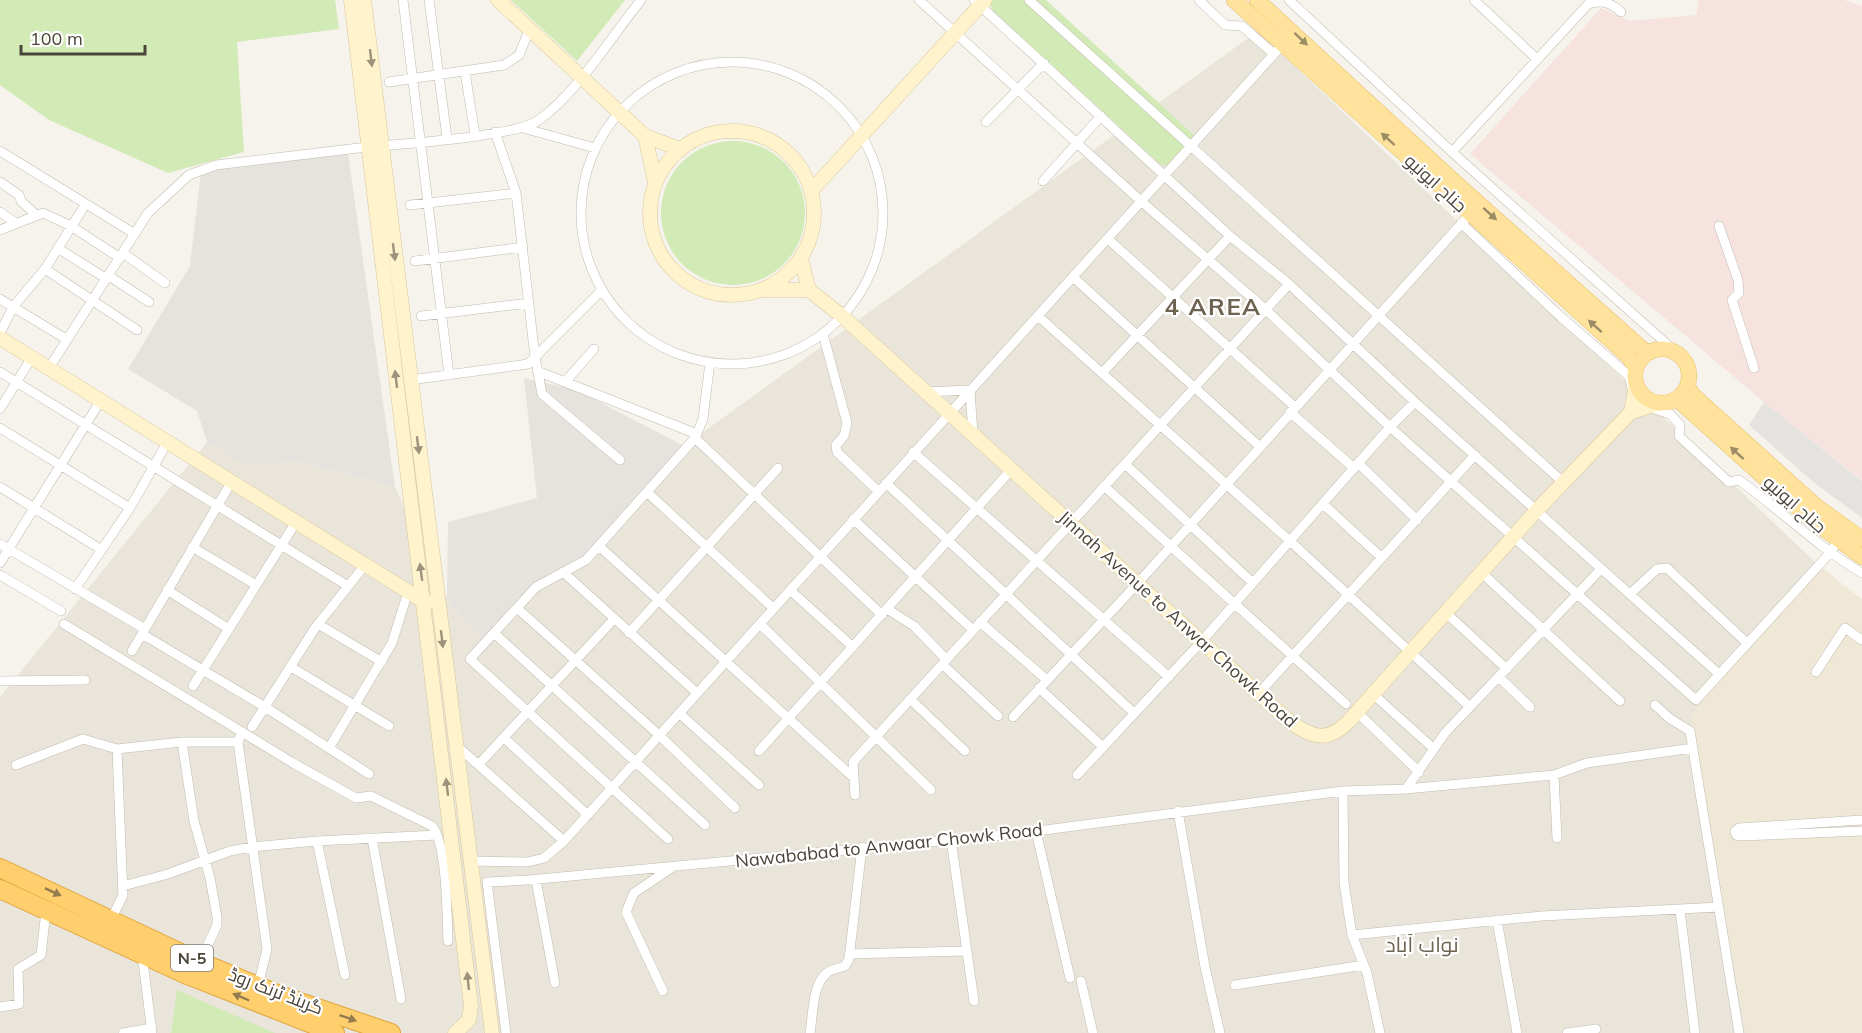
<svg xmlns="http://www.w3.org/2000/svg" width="1862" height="1033" font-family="Mulish,Cairo,sans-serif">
<rect width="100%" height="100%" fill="#f6f3ec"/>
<path fill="#eae5da" d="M1258 31 1817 564 1691 716 1746 1033H0V697L207 442 247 466 296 461 395 487 447 598 482 639 684 446Z"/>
<path fill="#e6e2dd" d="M348 153 362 253 395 487 296 461 247 466 207 442 197 411 128 369 190 266 201 171Z
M524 378 576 390 684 446 581 560 539 582 482 640 447 598 448 522 537 498Z"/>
<path fill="#efe8d6" d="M1817 564 1862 599V1033H1746L1691 716Z"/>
<path fill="#f6e3e0" d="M1699 0H1844L1862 6V480L1764 402 1470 154 1601 8 1629 21 1696 15Z"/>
<path fill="#d2eab5" d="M0 0H335L339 29 237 42 244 152 168 173 49 120 0 85Z
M511 0H625L577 61Z
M989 0H1046L1195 136 1170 165 1160 164 992 10Z
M661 213a72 72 0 1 1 144 0a72 72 0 1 1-144 0Z
M177 990 275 1033H171Z"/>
<path fill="#e5e3e0" d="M1764 402 1862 481V518L1813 482 1749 425Z"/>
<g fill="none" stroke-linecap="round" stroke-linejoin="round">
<defs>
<path id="street" d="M403 0 449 375
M429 0 447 138
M919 0 1142 202 1265 309 1390 427 1696 700 1829 554 1838 541
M974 0 1230 236 1289 284 1415 402 1719 674
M1029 0 1564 483
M1199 0 1225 25 1242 26 1274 54
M1289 0 1452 152 1679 355
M1474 0 1537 59
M1588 4C1602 0 1610 2 1621 12
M581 213a151 151 0 1 1 302 0a151 151 0 1 1-302 0Z
M465 72 475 135
M389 82 504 65 519 55 530 28
M986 122 1044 63
M523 128 595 148
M495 132 516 193 535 357 542 394 620 460
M380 146C413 143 517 136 539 120 576 94 612 36 641 0
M0 151 135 234
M1452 152 1592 0
M1043 181 1101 116
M0 182 19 195 21 201 35 214
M410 205 516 193
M0 212 16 223
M1461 223 1561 317 1629 376 1633 392
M1719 226 1738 280 1739 293 1732 300 1754 368
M0 230 43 213 71 226 120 258
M1108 239 1295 407
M59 249 107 279
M123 253 165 283
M415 261 523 247
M45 269 137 330
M109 276 149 302
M1073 277 1259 446
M0 299 66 339
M421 316 529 303
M1038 316 1290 541 1470 707
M0 333 13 307 45 269 85 205
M823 334 847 423 844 436 836 445 837 452 878 491
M49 368 148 213 189 175 216 165 367 147
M537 371 697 434
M0 372 348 586
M1103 372 1230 236
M410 380 528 364 601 291
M565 382 594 349
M925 392 970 390 973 435
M1648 407 1670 414 1680 425 1679 436 1729 482 1739 480C1782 511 1816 546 1862 573
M0 409 32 357
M1290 412 1354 468
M0 428 130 508
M695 438 882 615
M913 452 1169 677
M1358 463 1417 520
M1125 464 1253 583
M886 483 1134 713
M1104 486 1346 704
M0 487 102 550
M647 492 773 608
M1323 504 1382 558
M853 519 973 630
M0 544 145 629
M599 546 854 778
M192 547 256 585
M0 563 101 400
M563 572 697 693
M1482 573 1620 701
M0 575 61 611
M75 589 130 508 168 441
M167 590 229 629
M790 590 853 647
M1630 594 1657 569 1667 568 1747 643
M517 608 659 735 735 808
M887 609 914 626 946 659
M1446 613 1507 669
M980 622 1047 680
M64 624 293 763 356 798 371 796 432 826C447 843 447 917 448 941
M318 624 382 662
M760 624 931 790
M494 633 705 825
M629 633 778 468
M142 634 265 707 369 774
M132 651 232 481
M942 664 998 716
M291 667 389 726
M1816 672 1845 628 1862 640
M1499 677 1530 707
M0 681 85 680
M193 686 296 522
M1039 688 1103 747
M1259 693 1475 455
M1373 694 1434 749
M910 699 965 751
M1655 705 1669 718 1690 731 1739 1033
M1357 712 1419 772
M679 713 759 785
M1013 717 1137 584 1470 214
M252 727 315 628 365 565
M242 732 238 742 267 949 258 986
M504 738 588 815
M182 742 194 821 210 878 217 917V925L200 962
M456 745 564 841
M329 748 392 643 408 592
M759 751 1011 470
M479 764 614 619
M16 765 83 739 117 749 182 742H238
M1077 775 1201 642 1390 427 1415 402
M1554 775 1557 838
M1406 789 1554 775 1587 763 1693 748
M855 795 853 762 1289 284
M1178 811 1205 967 1220 1033
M1862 820 1739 828 1735 831 1736 835 1741 836 1862 831
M1036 831 1070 978
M372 838 401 999
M668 839 470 659 536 587 586 560 695 438 703 419 710 362
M951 839 974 1001
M317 841 345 975
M470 861 528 862 544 858 564 841 1283 44
M536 880 555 983
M123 886 168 874 230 851 252 847 317 841 437 835
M1680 910 1695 1033
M111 920 123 895 117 749
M1497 920 1517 1033
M1352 935 1542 916 1719 907
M142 954 152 1033
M849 954 966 951
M1081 981 1093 1033
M1235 985 1364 965
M663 991 626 912 634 893 671 868
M0 1007 19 1004 18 969 41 955 46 911
M123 1033 152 1028
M506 1033 487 882 529 880 1014 834 1343 791
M810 1033C813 1016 812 984 827 973 831 969 839 968 845 966L849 959 862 847
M1380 1033 1367 973 1352 935 1344 883 1343 791 1406 789 1445 733 1601 569
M1567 1033 1596 1029"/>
<path id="secondary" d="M351 0 471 1006 469 1020 455 1033
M364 0 492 1033
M498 0 645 136 680 149
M650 213a82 82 0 1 1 164 0a82 82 0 1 1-164 0Z
M645 136 655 182
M812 190 985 0
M801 259 809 290
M764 290H809
M809 290 842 316 1290 722C1313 738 1328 743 1349 721L1537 510 1631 412 1660 403
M0 338 425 602H429
M1631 412 1636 385"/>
<path id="primary" d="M1234 0 1628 356 1636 368
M1257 0 1458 185 1647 353
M1635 376a27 27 0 1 1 54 0a27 27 0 1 1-54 0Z
M1687 386 1694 396 1816 506 1862 539
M1677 399 1807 516 1862 557"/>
<path id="highway" d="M0 868 200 962 282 996 391 1033
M0 889 185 974 335 1033"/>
</defs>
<use href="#street" stroke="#c2bbae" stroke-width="10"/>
<use href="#secondary" stroke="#d6c79b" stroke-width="15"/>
<use href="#primary" stroke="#e6c16a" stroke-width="16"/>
<use href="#highway" stroke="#e0a43c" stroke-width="20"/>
<use href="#street" stroke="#fff" stroke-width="9"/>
<use href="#secondary" stroke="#fff3cd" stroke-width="14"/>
<use href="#primary" stroke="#ffe39c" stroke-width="15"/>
<use href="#highway" stroke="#ffcf6e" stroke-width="18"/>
</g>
<defs><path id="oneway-solid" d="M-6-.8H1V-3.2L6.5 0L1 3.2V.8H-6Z" transform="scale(1.5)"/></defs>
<g fill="#9c8c66">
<use href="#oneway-solid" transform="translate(1301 39) rotate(43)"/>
<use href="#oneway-solid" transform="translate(1388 139) rotate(-138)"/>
<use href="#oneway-solid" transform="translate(1490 214) rotate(42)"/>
<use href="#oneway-solid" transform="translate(1595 326) rotate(-138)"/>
<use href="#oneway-solid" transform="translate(1737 453) rotate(-138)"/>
</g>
<g fill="#9c937c">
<use href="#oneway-solid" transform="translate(371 58) rotate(83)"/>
<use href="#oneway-solid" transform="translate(394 252) rotate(83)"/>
<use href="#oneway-solid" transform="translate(396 379) rotate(-97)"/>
<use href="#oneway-solid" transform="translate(418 445) rotate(83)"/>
<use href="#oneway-solid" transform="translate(421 572) rotate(-98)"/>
<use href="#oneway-solid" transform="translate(442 639) rotate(83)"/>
<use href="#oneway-solid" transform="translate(447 787) rotate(-97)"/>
<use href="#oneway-solid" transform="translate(468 981) rotate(-96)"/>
</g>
<g fill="#937c4e">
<use href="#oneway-solid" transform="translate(53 892) rotate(25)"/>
<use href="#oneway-solid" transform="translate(241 997) rotate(-157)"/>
<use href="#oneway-solid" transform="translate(348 1018) rotate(19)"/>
</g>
<g text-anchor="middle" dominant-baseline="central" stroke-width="4.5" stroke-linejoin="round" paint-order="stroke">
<rect fill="#fff" stroke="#817c74" stroke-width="1.5" x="171" y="945" width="42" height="26" rx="4.5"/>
<g font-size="16" font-weight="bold" fill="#4b4439">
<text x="192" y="958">N-5</text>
</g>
<g font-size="18" fill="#4b4439" stroke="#fff">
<text transform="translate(1436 183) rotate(42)">جناح ایونیو</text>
<text transform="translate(1795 504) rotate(41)">جناح ایونیو</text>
<text transform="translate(1178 619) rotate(42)">Jinnah Avenue to Anwar Chowk Road</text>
<text transform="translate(889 845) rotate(-6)">Nawababad to Anwaar Chowk Road</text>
<text transform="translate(276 991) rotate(21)">گرینڈ ٹرنک روڈ</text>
</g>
<g font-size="21" fill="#6e6250" stroke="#fff">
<text x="1422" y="944">نواب آباد</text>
</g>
<g font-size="24" font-weight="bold" letter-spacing="1.5" fill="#6e6250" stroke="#fff">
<text x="1213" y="306">4 AREA</text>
</g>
</g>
<path d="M21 45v9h124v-9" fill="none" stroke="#4b4439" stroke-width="3"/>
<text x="30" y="45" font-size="18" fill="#4b4439" stroke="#ffffff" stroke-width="4.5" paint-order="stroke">100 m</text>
</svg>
